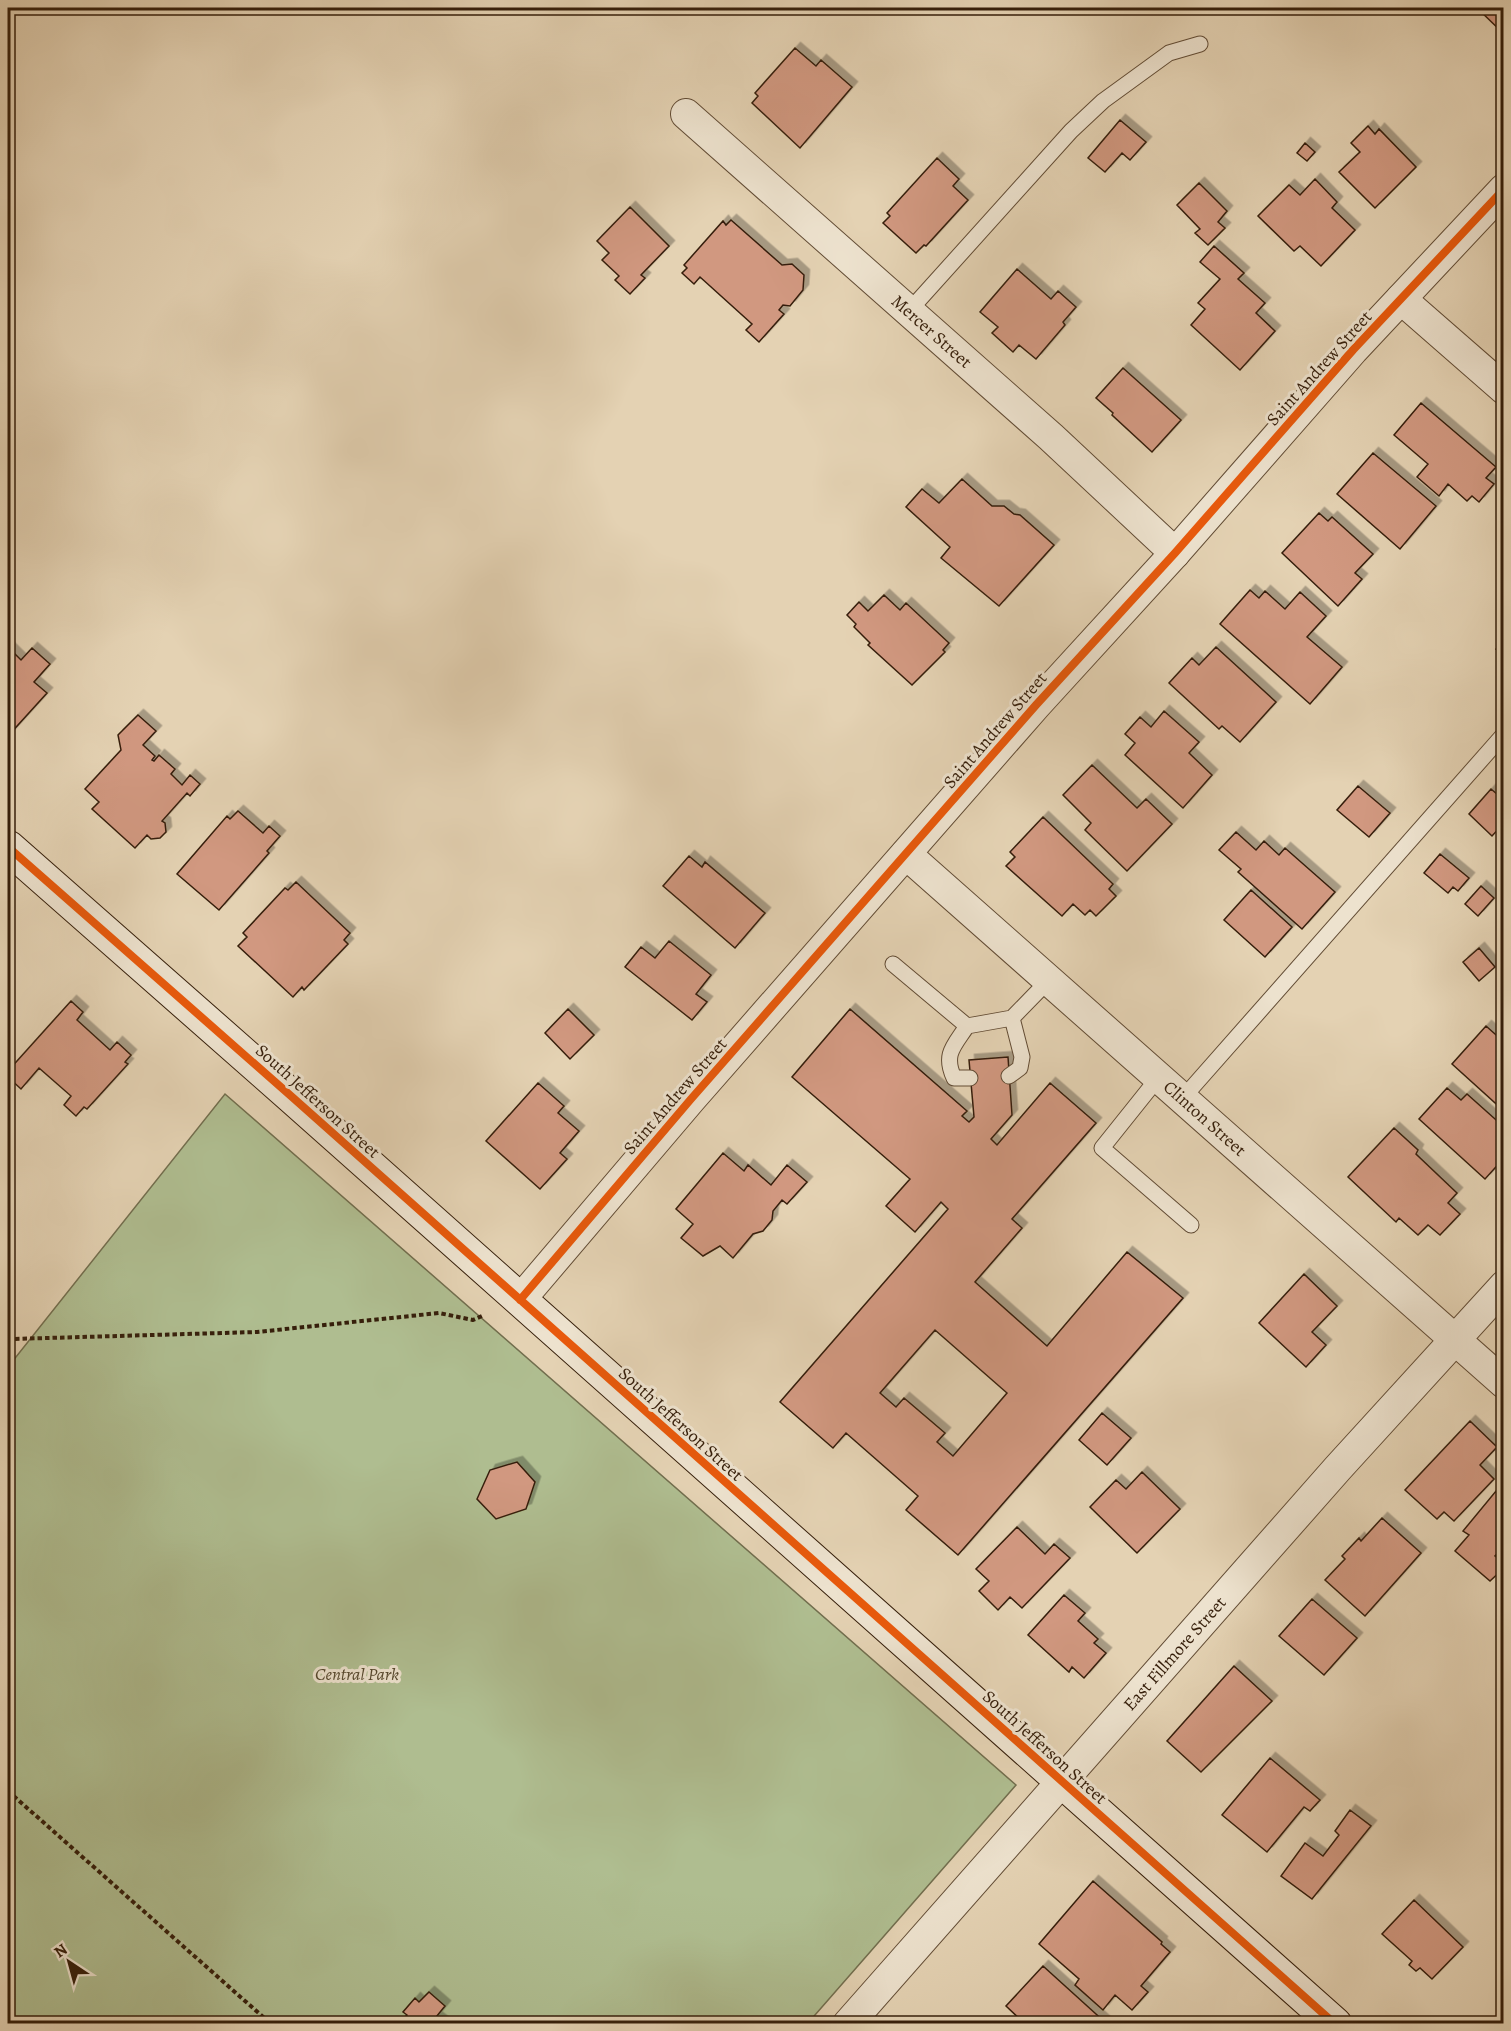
<svg xmlns="http://www.w3.org/2000/svg" width="1511" height="2031" font-family="Alegreya,serif">
<defs>
<filter id="shadow"><feDropShadow dx="5.5" dy="-5.5" stdDeviation="0" flood-color="#0004"/></filter>
</defs>
<rect width="100%" height="100%" fill="#e4d2b3"/>
<filter id="stains"><feTurbulence type="fractalNoise" baseFrequency=".00333" numOctaves="4"/><feColorMatrix values="0 0 0 0 .2 0 0 0 0 .09 0 0 0 0 .02 0 0 0 .5 -.17"/></filter>
<radialGradient id="worn" r=".72"><stop offset=".6" stop-color="#630" stop-opacity="0"/><stop offset="1" stop-color="#630" stop-opacity=".3"/></radialGradient>
<path fill="#afbd90" stroke="#726e4e" stroke-width="1.5" d="M225 1094 1016 1785 808 2023H8V1367Z"/>
<path fill="#d19880" stroke="#361f0b" stroke-width="1.5" fill-rule="evenodd" filter="url(#shadow)" d="M1477 8H1504V34Z
M795 48 816 66 821 60 852 87 800 148 752 103 758 96 755 93Z
M1120 120 1146 142 1130 160 1122 153 1105 172 1088 158Z
M1368 126 1375 134 1379 129 1416 167 1375 208 1339 172 1360 152 1351 143Z
M1305 143 1315 152 1307 161 1297 153Z
M937 158 959 179 953 186 968 200 926 246 924 245 916 253 883 223 890 216 887 213Z
M1315 179 1337 202 1332 208 1355 230 1321 266 1300 246 1294 251 1258 216 1289 185 1300 195Z
M1199 183 1227 211 1218 222 1225 228 1208 245 1195 233 1200 229 1177 205Z
M630 207 669 246 641 275 645 278 630 294 615 280 619 276 602 260 609 253 597 241Z
M731 220 782 265 792 264 804 275 803 290 790 306 783 305 779 310 784 314 759 342 746 330 752 324 700 277 694 284 682 273 687 268 684 265 723 221 726 225Z
M1214 246 1244 273 1238 279 1265 303 1256 313 1275 331 1240 370 1191 325 1205 309 1198 303 1220 279 1200 262Z
M1017 269 1051 299 1058 291 1076 307 1063 322 1065 325 1036 359 1019 345 1013 352 992 333 998 327 980 312Z
M1123 368 1181 420 1152 452 1112 415 1113 413 1096 398Z
M1421 403 1496 467 1486 478 1494 484 1479 502 1472 496 1467 501 1448 484 1439 496 1417 477 1428 464 1394 435Z
M1373 453 1436 506 1400 549 1337 494Z
M962 479 992 506H1004L1014 514 1020 515 1054 545 999 606 941 558 950 547 906 507 922 489 939 503Z
M1319 513 1328 521 1332 517 1373 554 1355 573 1362 579 1338 606 1282 553Z
M1250 590 1259 598 1265 591 1285 609 1300 592 1326 616 1307 637 1342 667 1310 704 1220 624Z
M884 595 900 610 906 603 949 643 943 650 945 652 912 685 868 645 870 643 854 627 856 624 847 615 859 602 868 611Z
M1504 639V655L1496 649Z
M8 647 21 660 32 648 50 664 34 682 47 693 8 736Z
M1216 647 1276 702 1240 742 1222 726 1219 729 1169 683 1192 658 1199 665Z
M1164 711 1199 742 1189 753 1212 775 1183 808 1125 755 1135 743 1125 734 1140 717 1151 727Z
M138 715 156 731 143 745 155 756 152 760 154 761 159 755 175 769 171 774 182 785 190 775 200 784 190 796 187 793 162 821 165 823 166 832 160 838 151 839 147 835 135 848 92 809 99 802 85 789 121 750 118 735Z
M1092 765 1137 808 1146 799 1172 824 1127 871 1085 830 1091 823 1063 795Z
M1358 786 1390 813 1369 837 1337 810Z
M1491 789 1504 800V823L1492 836 1469 814Z
M238 811 263 833 269 826 280 836 267 851 269 853 219 910 177 874 227 816 230 819Z
M1043 817 1113 884 1109 889 1116 896 1096 916 1090 910 1085 915 1073 904 1062 916 1006 866 1015 857 1010 852Z
M1236 832 1256 850 1264 841 1279 855 1285 848 1335 892 1302 929 1238 872 1241 869 1219 850Z
M1440 854 1469 878 1458 891 1453 887 1448 893 1424 873Z
M689 856 702 867 705 862 765 913 735 948 663 886Z
M296 882 350 933 344 940 348 944 304 990 302 987 293 997 238 946 247 937 243 933 285 888 288 890Z
M1481 886 1494 898 1478 916 1465 904Z
M1251 890 1292 927 1265 957 1224 920Z
M669 941 711 975 696 994 707 1002 692 1020 625 967 641 947 655 958Z
M1479 948 1495 967 1479 981 1463 962Z
M71 1001 83 1012 77 1020 110 1050 117 1042 131 1055 125 1062 128 1064 87 1109 84 1107 76 1116 64 1105 71 1096 39 1068 21 1089 8 1077V1071Z
M568 1009 594 1035 570 1059 545 1033Z
M850 1009 967 1111 962 1116 969 1122 974 1117 969 1060 1008 1057 1012 1115 991 1139 997 1145 1050 1083 1096 1123 1012 1219 1022 1228 975 1282 1047 1346 1127 1252 1183 1298 958 1555 906 1510 918 1496 846 1433 833 1448 780 1402 948 1209 941 1202 915 1232 886 1206 910 1179 792 1077ZM935 1330 1007 1393 953 1456 937 1442 945 1433 904 1398 896 1407 880 1393Z
M1486 1026 1504 1042V1111L1452 1064Z
M538 1083 564 1106 558 1113 579 1131 560 1153 567 1159 540 1189 486 1141Z
M1447 1088 1461 1100 1467 1094 1504 1127V1158L1485 1179 1419 1119Z
M1394 1128 1418 1150 1416 1154 1457 1193 1448 1203 1460 1214 1440 1235 1428 1225 1418 1235 1399 1218 1396 1222 1348 1177Z
M723 1153 744 1171 748 1165 771 1185 787 1165 807 1182 787 1204 782 1200 773 1211 772 1220 763 1231 753 1234 733 1258 720 1246 703 1256 681 1238 693 1224 676 1209Z
M1304 1274 1337 1306 1312 1332 1326 1345 1306 1367 1259 1323Z
M1102 1413 1131 1438 1107 1465 1079 1440Z
M1470 1421 1497 1447 1480 1465 1494 1479 1454 1521 1444 1512 1437 1519 1405 1490Z
M517 1462 535 1482 526 1509 496 1519 477 1499 490 1470Z
M1142 1472 1180 1509 1137 1553 1090 1507 1116 1480 1126 1489Z
M1504 1488V1547L1495 1556 1504 1563V1568L1490 1581 1455 1551 1469 1535 1463 1531 1496 1491 1499 1494Z
M1382 1518 1421 1553 1365 1616 1325 1580 1345 1559 1342 1556 1359 1538 1361 1541Z
M1017 1527 1045 1554 1054 1544 1070 1558 1022 1608 1010 1597 998 1610 979 1591 989 1581 976 1569Z
M1064 1595 1085 1613 1078 1621 1098 1639 1094 1643 1106 1653 1084 1678 1072 1667 1069 1672 1028 1635Z
M1312 1599 1357 1638 1324 1675 1279 1636Z
M1234 1666 1272 1701 1201 1772 1167 1741Z
M1270 1758 1320 1800 1310 1811 1304 1807 1267 1852 1222 1815Z
M1350 1810 1371 1826 1312 1899 1281 1876 1305 1843 1323 1856 1339 1835 1335 1831Z
M1093 1881 1162 1942 1161 1944 1170 1952 1141 1986 1148 1992 1132 2010 1115 1995 1103 2010 1075 1985 1079 1979 1039 1944Z
M1414 1900 1463 1947 1432 1979 1420 1968 1416 1971 1409 1965 1412 1961 1382 1934Z
M1043 1966 1107 2024H1025L1006 2006Z
M429 1992 445 2006 436 2017 444 2023 402 2024 400 2022 407 2015 403 2012 415 1998 419 2002Z"/>
<g fill="none" stroke-linecap="round" stroke-linejoin="round">
<defs>
<path id="lane" d="M909 311 1071 131 1103 101 1169 53 1200 44
M893 964 967 1026 1012 1018 1049 980
M967 1026C954 1046 943 1054 954 1078H970
M1009 1076 1020 1068 1022 1057 1012 1018
M1158 1078 1102 1148 1191 1225
M1182 1099 1504 734"/>
<g id="street">
<path id="s1" d="M686 114 1051 437 1175 553"/>
<path d="M1401 299 1504 389"/>
<path id="s2" d="M906 854 1504 1383"/>
<path d="M520 1300 691 1099 1036 705 1175 553 1353 350 1504 189"/>
<path id="s3" d="M848 2024 1338 1468 1504 1286"/>
</g>
<path id="secondary" d="M8 847 291 1096 1335 2024"/>
</defs>
<use href="#lane" stroke="#624c35" stroke-width="17"/>
<use href="#street" stroke="#624c35" stroke-width="32"/>
<use href="#secondary" stroke="#361f0b" stroke-width="35"/>
<path stroke="#361f0b" stroke-width="4" stroke-dasharray="4.5 3" stroke-linecap="butt" d="M8 1341 12 1339 257 1332 439 1313 473 1320 484 1315
M8 1791 271 2024"/>
<use href="#lane" stroke="#ede2ce" stroke-width="15"/>
<use href="#street" stroke="#ede2ce" stroke-width="30"/>
<use href="#secondary" stroke="#ede2ce" stroke-width="33"/>
<defs>
<path id="cycleway" d="M8 847 291 1096 1335 2024
M520 1300 691 1099 1036 705 1175 553 1353 350 1504 189"/>
</defs>
<use href="#cycleway" stroke="#ede2ce" stroke-width="11"/>
<use href="#cycleway" stroke="#e8590c" stroke-width="8"/>
</g>
<g text-anchor="middle" dominant-baseline="central" stroke-width="6" stroke-linejoin="round" paint-order="stroke">
<g font-size="18" fill="#361f0b" stroke="#ede2ce">
<text stroke="none"><textPath href="#s1" startOffset="328">Mercer Street</textPath></text>
<text transform="translate(1319 368) rotate(-48)">Saint Andrew Street</text>
<text transform="translate(995 730) rotate(-49)">Saint Andrew Street</text>
<text transform="translate(675 1096) rotate(-49)">Saint Andrew Street</text>
<text transform="translate(318 1101) rotate(42)">South Jefferson Street</text>
<text stroke="none"><textPath href="#s2" startOffset="399">Clinton Street</textPath></text>
<text transform="translate(681 1424) rotate(42)">South Jefferson Street</text>
<text stroke="none"><textPath href="#s3" startOffset="494">East Fillmore Street</textPath></text>
<text transform="translate(1045 1747) rotate(42)">South Jefferson Street</text>
</g>
<g font-size="18" font-style="italic" fill="#54462c" stroke="#ede2ce">
<text x="357" y="1674">Central Park</text>
</g>
</g>
<rect width="1511" height="2031" fill="none" stroke="#e4d2b3" stroke-width="30"/>
<rect x="9" y="9" width="1493" height="2013" fill="none" stroke="#361f0b" stroke-width="3"/>
<rect x="15" y="15" width="1481" height="2001" fill="none" stroke="#361f0b" stroke-width="1.5"/>
<g transform="translate(69 1962) rotate(324)" stroke="#ede2ce" stroke-width="4.5" paint-order="stroke">
<path d="M0-4.5L10 22L0 15L-10 22Z" fill="#361f0b"/>
<text y="-9" font-size="16" font-weight="bold" text-anchor="middle" fill="#361f0b">N</text>
</g>
<rect width="100%" height="100%" filter="url(#stains)"/>
<rect width="100%" height="100%" fill="url(#worn)"/>
</svg>
